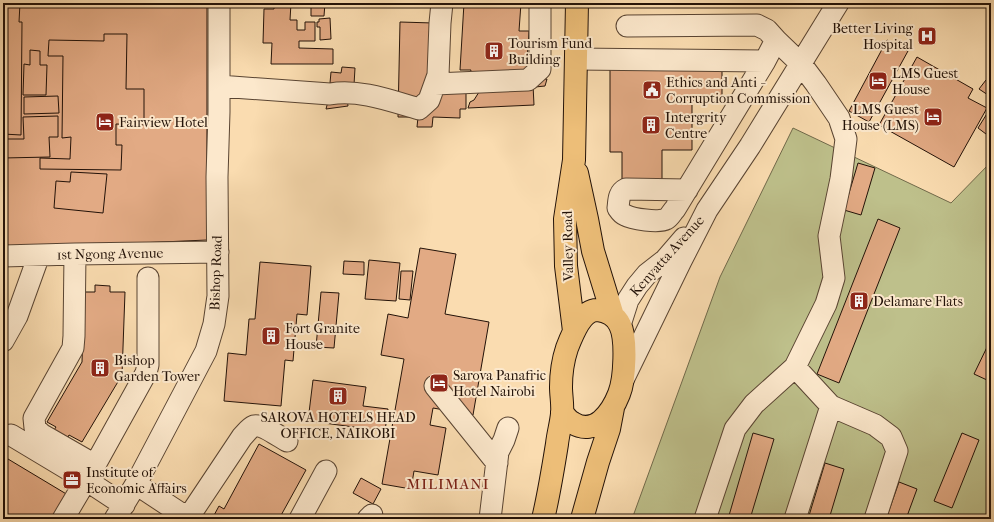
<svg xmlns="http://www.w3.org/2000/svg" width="994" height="522" font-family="'IM FELL French Canon',serif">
<rect width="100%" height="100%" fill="#fadcb0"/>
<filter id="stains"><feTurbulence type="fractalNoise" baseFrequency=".005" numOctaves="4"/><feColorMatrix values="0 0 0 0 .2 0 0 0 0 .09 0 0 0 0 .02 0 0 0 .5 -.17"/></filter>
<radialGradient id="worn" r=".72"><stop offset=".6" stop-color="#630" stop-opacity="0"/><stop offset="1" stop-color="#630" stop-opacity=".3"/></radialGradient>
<path fill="#bec08b" stroke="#70694a" d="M793 128 951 203 991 162V519H632L720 277Z"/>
<path fill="#e2aa84" stroke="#231208" d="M3 3H20L19 22H22L21 135 3 134Z
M3 3H207V240L3 249Z
M274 3H291L290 20H297V30H305V22H315V41H299V48L333 49V64H271L272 43H263L264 9H274Z
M292 3H325L324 16H311V3Z
M464 3H521L519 31H529L526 77 470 74 471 70H460Z
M330 18 331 39 320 40V27H317V22H319V19Z
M400 22 433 23 432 90 466 91V109H460V118L433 117 432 127H417L418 117H398Z
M104 34H127L126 89H144V125L116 124V145H122L121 170 40 169V158L70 159 71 137 62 138 63 56H48L49 40 104 41Z
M887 40 908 51 869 122 849 111Z
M30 50 40 51V65H47L46 95H23L24 64 30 65Z
M917 57 973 89 968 98 987 108 954 167 879 125Z
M610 64H722V100L692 101V150H662V184H622V152H610Z
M342 67 355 68 354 85 330 83 331 72 341 73Z
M534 79H547L545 86 535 87Z
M986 80 991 84V92L988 95 979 89Z
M533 85 534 105 468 108 470 102 474 100 479 92Z
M330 94 347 98 348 106 326 109Z
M58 96 59 113 24 114V97Z
M988 112 991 116V129L986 134 978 128Z
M58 116V137H49L50 157 3 158V139H24L23 117Z
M858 163 875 168 861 215 844 210Z
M71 172 107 174 103 213 54 208 56 181 70 182Z
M878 219 900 228 839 383 817 374Z
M420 248 456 254 445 314 489 322 473 415 433 408 430 425 446 428 438 475 414 471 411 489 382 484 404 359 381 355 388 314 408 318Z
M369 260 400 263 396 301 365 299Z
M344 261 364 262V275L343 274Z
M260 262 311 266 307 315 297 314 293 361 285 360 281 406 224 401 228 353 246 355 249 319H255Z
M401 271H413L410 300 399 299Z
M95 285 110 286V292H125L122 375 82 442 69 435 66 441 52 433 56 427 47 422 82 362 84 292H95Z
M321 292 339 293 334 348 316 347Z
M989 343 991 344V372L987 380 974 374Z
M313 380 366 387 363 406 388 409 385 431 308 421Z
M753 433 774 439 750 519H728Z
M962 433 979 440 952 508 934 501Z
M259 444 306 470 279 519H212L219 506 224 509Z
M3 456 68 495 53 519H3Z
M825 463 844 469 829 519H808Z
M361 478 381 489 373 504 353 493Z
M899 482 917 489 906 519H886Z"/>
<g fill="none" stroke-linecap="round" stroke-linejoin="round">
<defs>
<path id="minor" d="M627 26 757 25 767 30 776 40
M576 59 765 61
M435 84 528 80 540 69V3
M219 86 330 94C360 89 391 101 419 109L429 100 438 75 440 23 442 3
M687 190 626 189C618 193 619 201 618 208 620 211 622 214 625 215 632 219 659 223 666 219 670 217 672 212 675 209L765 61 776 40 801 64 816 84 839 118 846 139 841 179 829 236 834 278 826 304 795 367 831 406 795 519
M75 254 74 336 73 348 34 418 35 428 41 434 95 465
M3 256 75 254 218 252
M620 325 628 300 637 286 647 274 665 260 684 238
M3 341 17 316 39 255
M623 380 681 261 707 210 750 146 838 3
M435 386 497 463
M831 406 875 425 891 437 897 451 875 519
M11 435 86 480 124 505
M136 484 180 513 187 514 192 512 242 437C246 433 249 428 254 426 262 424 280 437 287 441
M63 519 95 465 146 373 148 365V278
M115 519 136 484 206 351 214 324 218 296 217 177 219 112V3
M300 519 326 471
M368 519 372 515
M490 519 498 452 504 440 508 428
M705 519 735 429 754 404 795 367"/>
<path id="major" d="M577 173 587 219 593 251 613 316
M574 331 566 266 565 219 574 160 577 3
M543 519C549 494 553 469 557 444 558 434 561 424 562 414 563 405 561 396 561 387 561 374 563 360 567 348 572 335 582 309 598 310 607 311 616 316 620 325 627 339 625 379 619 394 612 412 595 437 573 423 568 421 565 416 562 412
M582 519 598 462 609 429 613 408"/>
</defs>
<use href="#minor" stroke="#594432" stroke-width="23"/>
<use href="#major" stroke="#231208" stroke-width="24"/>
<use href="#minor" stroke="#fce8cc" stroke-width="21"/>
<use href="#major" stroke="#edbe78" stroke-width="22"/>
</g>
<defs>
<symbol id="hospital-square" viewBox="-11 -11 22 22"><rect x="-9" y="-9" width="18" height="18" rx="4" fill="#8f2418" stroke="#fce8cc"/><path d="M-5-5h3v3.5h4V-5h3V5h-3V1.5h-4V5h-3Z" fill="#fff"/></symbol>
<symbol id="building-square" viewBox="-11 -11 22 22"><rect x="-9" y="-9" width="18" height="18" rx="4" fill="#8f2418" stroke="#fce8cc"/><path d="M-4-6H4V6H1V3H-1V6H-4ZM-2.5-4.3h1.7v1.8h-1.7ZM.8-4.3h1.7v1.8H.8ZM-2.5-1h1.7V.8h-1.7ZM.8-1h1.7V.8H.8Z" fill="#fff"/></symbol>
<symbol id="hotel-square" viewBox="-11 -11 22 22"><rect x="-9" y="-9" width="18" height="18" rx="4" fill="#8f2418" stroke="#fce8cc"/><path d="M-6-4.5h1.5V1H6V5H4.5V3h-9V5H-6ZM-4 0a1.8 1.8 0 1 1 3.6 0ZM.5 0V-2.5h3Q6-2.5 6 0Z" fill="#fff"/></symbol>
<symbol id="civic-square" viewBox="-11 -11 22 22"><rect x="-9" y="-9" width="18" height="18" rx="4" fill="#8f2418" stroke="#fce8cc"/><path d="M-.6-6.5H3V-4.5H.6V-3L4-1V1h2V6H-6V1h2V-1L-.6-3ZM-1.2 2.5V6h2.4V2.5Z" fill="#fff"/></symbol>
<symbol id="office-square" viewBox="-11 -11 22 22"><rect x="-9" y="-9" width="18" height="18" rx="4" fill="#8f2418" stroke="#fce8cc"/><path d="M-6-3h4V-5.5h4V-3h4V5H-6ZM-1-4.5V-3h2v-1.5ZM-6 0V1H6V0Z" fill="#fff"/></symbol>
</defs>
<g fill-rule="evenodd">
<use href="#hospital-square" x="916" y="25" width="22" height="22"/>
<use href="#building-square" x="483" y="40" width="22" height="22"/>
<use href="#hotel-square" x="867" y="70" width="22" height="22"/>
<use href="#civic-square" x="641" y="79" width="22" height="22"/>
<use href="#hotel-square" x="922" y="106" width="22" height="22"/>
<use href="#hotel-square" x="94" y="111" width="22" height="22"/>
<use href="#building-square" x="640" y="114" width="22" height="22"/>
<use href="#building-square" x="848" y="290" width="22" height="22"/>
<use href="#building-square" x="260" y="325" width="22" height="22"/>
<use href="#building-square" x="89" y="357" width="22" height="22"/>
<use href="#hotel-square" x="428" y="372" width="22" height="22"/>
<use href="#building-square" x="327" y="385" width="22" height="22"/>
<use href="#office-square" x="61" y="469" width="22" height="22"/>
</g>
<g text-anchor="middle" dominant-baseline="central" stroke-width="4" stroke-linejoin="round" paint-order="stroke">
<g font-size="14" fill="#231208" stroke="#fce8cc" text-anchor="start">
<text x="913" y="28" text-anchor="end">Better Living<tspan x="913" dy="16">Hospital</tspan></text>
<text x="508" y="43">Tourism Fund<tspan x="508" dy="16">Building</tspan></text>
<text x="892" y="73">LMS Guest<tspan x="892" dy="16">House</tspan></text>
<text x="666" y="82">Ethics and Anti -<tspan x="666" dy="16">Corruption Commission</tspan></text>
<text x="919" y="109" text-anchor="end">LMS Guest<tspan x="919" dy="16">House (LMS)</tspan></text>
<text x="665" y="117">Intergrity<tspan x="665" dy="16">Centre</tspan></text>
<text x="119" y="122">Fairview Hotel</text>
<text x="873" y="301">Delamare Flats</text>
<text x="285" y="328">Fort Granite<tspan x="285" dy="16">House</tspan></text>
<text x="114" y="360">Bishop<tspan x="114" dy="16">Garden Tower</tspan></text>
<text x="453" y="375">Sarova Panafric<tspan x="453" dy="16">Hotel Nairobi</tspan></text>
<text x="338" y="417" text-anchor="middle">SAROVA HOTELS HEAD<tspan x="338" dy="16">OFFICE, NAIROBI</tspan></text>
<text x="86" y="472">Institute of<tspan x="86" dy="16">Economic Affairs</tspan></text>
</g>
<g font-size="14" fill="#231208" stroke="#fce8cc">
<text transform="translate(568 246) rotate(-91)">Valley Road</text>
<text transform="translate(110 254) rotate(-1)">1st Ngong Avenue</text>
<text transform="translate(667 256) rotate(-48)">Kenyatta Avenue</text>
<text transform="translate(216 273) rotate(-88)">Bishop Road</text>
</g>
<g font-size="15" letter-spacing="1" fill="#7a1f14" stroke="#fce8cc">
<text x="448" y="484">MILIMANI</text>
</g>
</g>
<rect width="994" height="522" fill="none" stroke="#fadcb0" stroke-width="16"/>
<rect x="4" y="4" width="986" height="514" fill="none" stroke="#231208" stroke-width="2"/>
<rect x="8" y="8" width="978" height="506" fill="none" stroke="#231208"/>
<rect width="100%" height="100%" filter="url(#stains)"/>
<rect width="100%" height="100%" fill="url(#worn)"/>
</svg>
